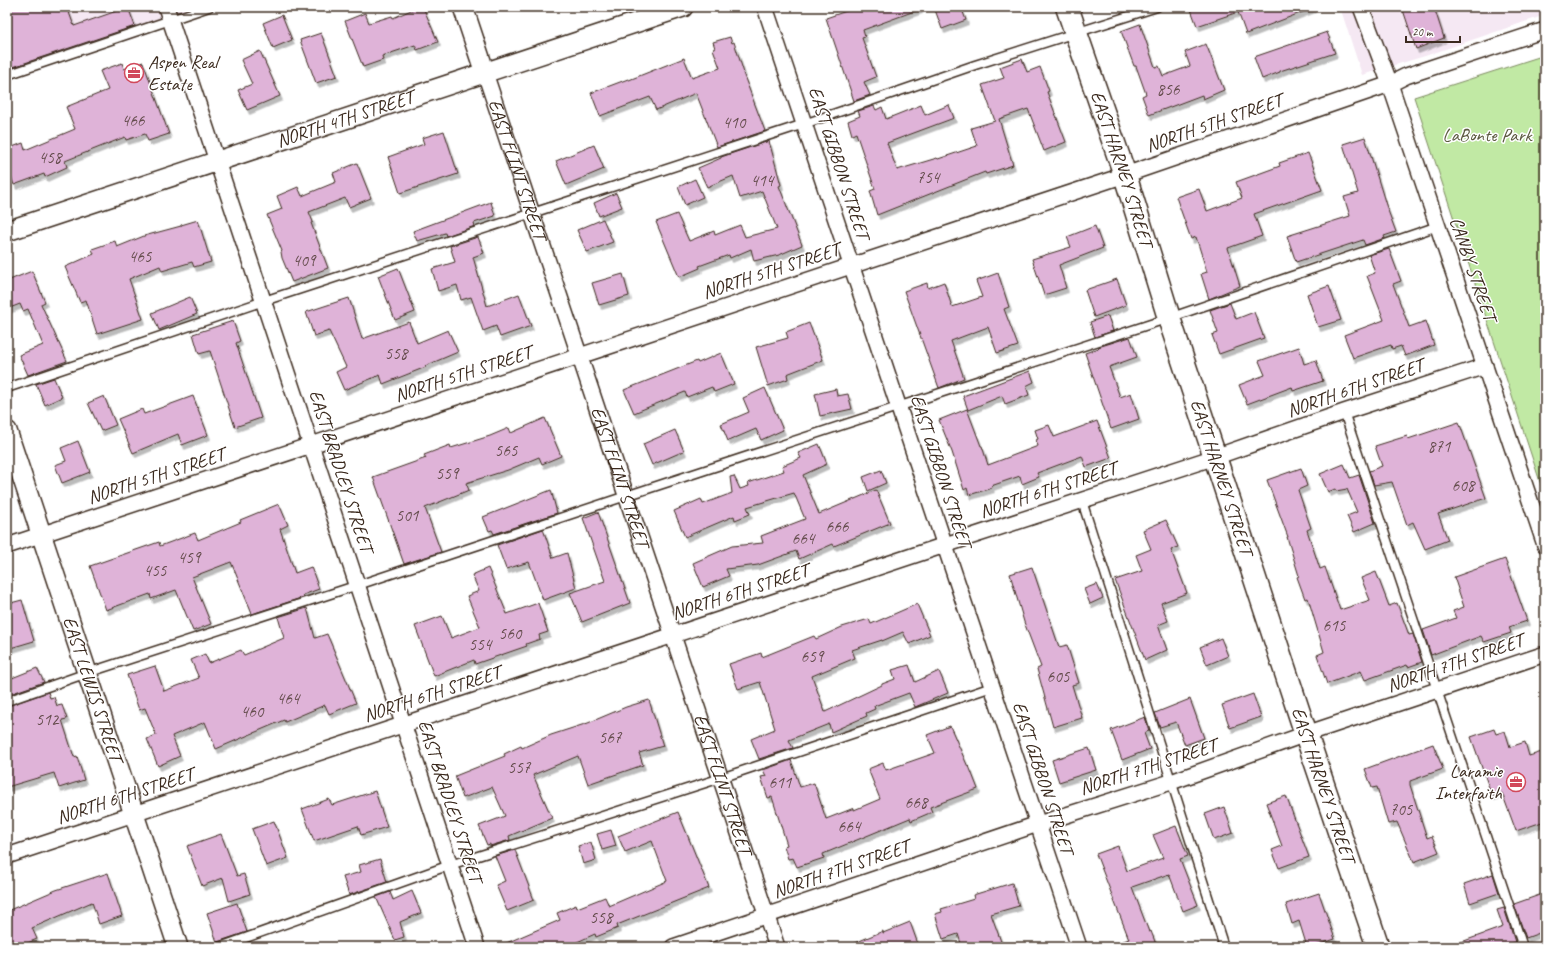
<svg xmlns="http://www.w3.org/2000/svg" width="1552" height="954" font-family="Caveat,sans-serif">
<defs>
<filter id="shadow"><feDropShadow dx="2.5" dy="4.5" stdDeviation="0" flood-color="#0004"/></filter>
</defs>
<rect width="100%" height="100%" fill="#fff"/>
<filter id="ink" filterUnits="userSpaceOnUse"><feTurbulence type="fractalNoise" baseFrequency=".025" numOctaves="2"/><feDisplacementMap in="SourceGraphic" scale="8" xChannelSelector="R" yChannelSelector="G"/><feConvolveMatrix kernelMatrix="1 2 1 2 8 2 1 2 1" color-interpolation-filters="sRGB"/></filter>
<g filter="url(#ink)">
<path fill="#f5e8f3" d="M7 7H184L186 15 7 75Z
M1340 7H1545V15L1425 56 1362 75Z"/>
<path fill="#c1e9a4" stroke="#7e8a61" d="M1545 55V497L1414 97Z"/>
<path fill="#dfb3d8" stroke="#3b2a1e" filter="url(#shadow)" d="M7 7H67L74 26 128 7 135 26 7 69Z
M418 7H423L438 42 417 50 415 45 382 56 383 60 363 67 345 21 365 13 369 23 392 16 393 18Z
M858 7H920V9L863 30 865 37 862 38 876 77 864 82 870 95 854 101 826 18Z
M934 7H961L966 20 942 29Z
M1190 7H1313V8L1246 34 1238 12 1197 26Z
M1402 7H1434L1444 38 1416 49Z
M282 15 292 40 273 48 263 23Z
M1140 24 1155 67 1159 66 1163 76 1190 66 1185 52 1206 44 1224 90 1203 99 1202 95 1149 115 1142 96 1146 94 1136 66H1134L1121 31Z
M1327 32 1335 53 1280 71V72L1262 79 1254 57Z
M321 33 337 76 316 83 300 40Z
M730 37 732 43 734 42 744 73H743L765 131 717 147 696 93 656 110 650 97 600 116 591 93 628 79 629 80 684 58 692 78 720 68 713 49 715 48 713 42Z
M260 51 280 96 247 110 238 90 252 84 241 60Z
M1022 59 1027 72 1040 67 1049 91 1047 92 1066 142 1044 151 1028 109 999 119 1013 165 986 174 985 172 877 215 870 191 875 189 856 133 852 135 848 121 860 116 858 111 874 106 876 110 882 107 886 119 921 105 925 115 949 105 954 118 887 143 897 170 937 158 938 159 977 146 971 128 995 121 982 85 1004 78 1000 67Z
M143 62 169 134 148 141 145 134 126 140 125 137 65 161 67 167 45 177 44 174 14 185 7 165V149L23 143 25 150 75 129 66 107 108 90 100 71 122 63 124 69Z
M444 131 458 174 400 193 388 157 424 144 422 138Z
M1365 137 1386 205 1396 232 1384 236 1385 238 1365 245 1363 240 1296 262 1287 236 1350 216 1344 197 1358 193 1343 144Z
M769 141 781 185 779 186 802 245 779 255 754 261 751 249 730 258 729 255 699 266 700 268 679 277 656 222 677 214 689 241 714 231 715 235 740 225 745 237 777 229 762 191 740 198 733 176 707 187 698 168 721 158V157Z
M594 145 604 169 566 185 556 161Z
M1308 153 1322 190 1254 214 1262 236 1228 248 1240 286 1209 299 1201 274 1207 272 1196 237 1191 239 1176 197 1199 189 1207 211 1242 198 1236 182 1280 166 1279 163Z
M357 163 371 198 349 207 345 198 309 212 313 222 311 223 328 268 292 282 282 258 281 252 282 251 267 215 282 209 277 196 298 187 302 196 336 182 333 173Z
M695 179 703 197 685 205 678 187Z
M616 193 622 207 599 216 594 203Z
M491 202 495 216 474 223 475 226 446 236 445 233 417 241 413 231Z
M603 219 613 242 587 252 577 230Z
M198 220 211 262 194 267 192 262 162 271 160 266 129 279 143 319 97 334 86 300 80 302 65 267 94 254 92 249 115 241 117 247 144 236 181 226V225Z
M1095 226 1103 248 1059 265 1066 288 1044 295 1032 259 1071 247 1067 237Z
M478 237 484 253 473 257 487 306 519 294 531 326 500 337 496 326 483 331 471 297 461 300 457 285 438 291 432 269 455 262 450 246Z
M1389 249 1401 281 1393 284 1409 327 1426 321 1434 345 1405 356 1401 346 1392 349 1391 345 1353 358 1344 335 1384 320 1367 276 1375 273 1369 255Z
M398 268 415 312 395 320 378 276Z
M32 271 45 302 41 304 67 361 28 375 19 355 43 345 28 309 23 311 20 304 7 309V281Z
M998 273 1009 307 1004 309 1018 346 997 353 988 327 951 341 964 378 939 388 904 291 927 283 928 288 944 282 952 307 982 297 976 281Z
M623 274 629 296 599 305 592 283Z
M1117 279 1126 305 1094 317 1085 290Z
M1329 286 1341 320 1318 327 1307 294Z
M190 297 197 314 159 330 152 313Z
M349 298 362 339 409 322 417 343 448 330 458 352 425 366 426 367 383 384 380 375 344 390 336 372 346 367 329 331 314 336 306 312Z
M1230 303 1236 319 1254 312 1264 338 1219 354 1212 335 1218 333 1210 310Z
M1108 316 1113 331 1095 337 1090 322Z
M233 321 240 341 236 343 261 418 235 427 210 351 199 354 193 334Z
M809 323 823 360 787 374 788 379 768 386 756 347 788 338 786 332Z
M1130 337 1137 357 1109 367 1120 397 1131 393 1139 419 1111 429 1085 353 1099 348 1098 347Z
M1299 347 1304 364 1316 360 1323 381 1293 391 1292 387 1247 404 1239 385 1265 375 1259 361Z
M721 353 734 384 714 392 712 387 687 397 685 392 634 413 624 390 697 361 698 363Z
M1030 371 1034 382 1026 386 1029 395 1005 404 1002 396 968 410 963 396Z
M54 378 62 397 45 405 36 384Z
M765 388 783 430 761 440 756 429 728 441 721 424 749 412 743 398Z
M836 389 837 396 848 394 852 409 820 416 815 394Z
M104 396 116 425 101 431 88 403Z
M193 396 208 435 182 445 178 434 133 453 118 419 142 409 144 414Z
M967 409 981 446H982L988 465 1038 446 1036 440 1038 439 1035 430 1049 425 1054 437 1097 421 1111 458 1086 467 1082 456 1037 473 1039 477 1022 484 1020 476 991 486 992 488 969 495 967 488 964 490 952 452 939 420Z
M545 418 561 456 542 464 539 457 508 470 466 483 469 490 425 508 441 552 404 564 373 477 426 458 424 455 450 445 451 448 490 436 509 428 511 433Z
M1459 422 1486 498 1438 514 1448 540 1425 549 1413 522 1407 525 1392 482 1374 485 1369 471 1382 466 1375 446 1407 436 1408 439Z
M675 430 684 451 652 465 643 444Z
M78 441 90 472 62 483 55 465 66 461 61 448Z
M819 444 827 464 803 475 819 514 876 490 890 523 834 546 833 544 799 559 796 551 758 565 726 569 729 576 703 587 693 563 732 546 763 543 761 536 805 519 794 493 747 507 750 514 735 520 734 516 685 537 674 511 701 499 703 504 732 493 730 477 734 476 740 489 749 486 748 483 784 471 782 466 801 458 798 453Z
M1344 464 1350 478 1359 475 1375 523 1354 532 1347 516 1357 512 1347 489 1336 491 1335 489 1328 492 1320 474Z
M1301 468 1307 486 1298 490 1311 528 1307 530 1320 569 1325 567 1340 610 1370 600 1361 578 1376 572 1389 606 1397 603 1409 635 1413 634 1422 662 1408 667 1407 665 1365 680 1361 671 1327 684 1317 655 1324 652 1308 598 1305 599 1297 577 1299 576 1287 537H1288L1267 480Z
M881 470 886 483 868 491 863 477Z
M551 490 557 513 494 534 492 530 489 531 483 517Z
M279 504 288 525 280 529 295 573 311 567 319 589 303 595 304 597 252 614 231 562 192 577 211 624 193 631 176 590 151 599 150 594 106 610 90 566 159 542 160 546 195 533 198 540 241 522 240 520Z
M598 512 630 603 582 622 570 593 605 581 583 518Z
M1166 520 1178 547 1171 550 1187 593 1161 603 1168 621 1158 625 1167 650 1145 660 1115 580 1142 571 1136 555 1151 549 1143 530Z
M543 529 553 558 567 553 576 588 543 600 529 562 506 569 497 545Z
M1505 559 1527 621 1509 627 1511 633 1484 642 1481 636 1431 655 1423 630 1456 618 1453 611 1464 607 1454 577Z
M1032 567 1059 647 1067 645 1079 683 1072 685 1082 718 1053 727 1037 669 1041 667 1024 622 1010 574Z
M488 568 507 614 538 603 548 632 539 635 540 639 526 644 527 646 475 664 474 660 434 676 415 626 442 616 451 638 480 627 467 596 479 591 472 575Z
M1097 584 1103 598 1090 604 1084 589Z
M22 600 34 641 7 649V604Z
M917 604 930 635 909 644 903 632 882 641V640L852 650 855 658 812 676 825 712 882 685V684L895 679 892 670 909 665 915 682 939 671 948 693 915 707 909 693 874 706 875 709 866 713 867 716 831 732 829 724 789 740 793 748 759 759 751 739 775 729 760 682 738 689 729 664 761 653 762 657 814 636 816 639 842 627 869 619 871 624Z
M307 608 315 638 327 634 356 703 329 714 325 705 285 722 284 720 216 749 205 722 172 736 180 756 158 766 147 739 156 735 145 708 139 710 127 675 155 666 164 691 199 678 191 660 205 654 209 663 241 650 244 655 284 638 278 617Z
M1221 638 1228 656 1207 665 1200 647Z
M37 668 44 682 7 695V680Z
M48 692 50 698 54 697 57 706 62 705 67 719 62 720 74 757 77 756 84 780 59 788 54 773 7 787V706Z
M1253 694 1261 717 1230 728 1222 705Z
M1190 699 1204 738 1185 745 1176 722 1160 727 1155 713Z
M649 700 663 746 639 753 643 765 588 784 578 756 533 775 552 818 509 836 510 840 490 846V844L487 845 479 826 505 816 492 787 463 798 455 776 505 756 504 754 521 746 522 748 551 735 588 723 626 707Z
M1145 717 1149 731 1144 733 1150 749 1122 760 1111 730Z
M950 726 968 767 969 766 978 789 930 807 932 812 911 821 910 818 823 854 824 858 797 867 793 858 788 859 784 846 787 845 772 797 768 798 761 777 766 776 763 770 791 760 800 787 814 783 826 819 854 808V810L880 799 868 769 883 763 886 770 935 753 927 735Z
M1494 729 1496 734 1505 731 1510 747 1525 742 1529 756 1545 751V821L1516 831 1502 793 1492 796 1471 737Z
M1433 744 1443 769 1410 781V785L1427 838 1432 836 1439 852 1414 862 1397 822 1388 824 1377 787 1372 788 1365 769Z
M1089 748 1096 770 1059 782 1052 760Z
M375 791 387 827 361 835 358 826 314 841 302 809 329 799 332 805Z
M1286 796 1309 857 1279 868 1272 850 1282 846 1266 803Z
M1224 807 1233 833 1214 840 1205 814Z
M678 812 709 888 617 925 618 928 596 937 595 934 566 947H497L560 920 557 913 576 905 577 908 605 897 609 906 667 881 652 841 625 852 618 836Z
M274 821 288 858 266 866 252 829Z
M1176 826 1188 856 1180 859 1198 905 1183 911 1169 874 1132 887 1149 932 1151 931 1157 947H1113L1112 945 1129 939 1096 854 1118 846 1127 871 1163 858 1153 835Z
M611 830 616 846 602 850 597 834Z
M221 834 237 876 244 874 250 894 229 901 223 878 202 886 187 846Z
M591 842 596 860 583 864 578 846Z
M515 850 534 900 507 911 496 885 505 881 495 856Z
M380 859 387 882 349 895 343 877 361 872 359 865Z
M108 873 122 916 99 924 92 902 32 928 37 939 18 947H7V911L56 890Z
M1493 874 1499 893 1470 903 1464 884Z
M1012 883 1019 906 991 914 1003 947H962L958 934 943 939 935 914 942 912 941 909 974 899 973 895Z
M412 891 421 913 400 922 404 937 395 940 376 897 390 892 393 900Z
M1319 893 1335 939 1312 947H1307L1299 921 1292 924 1286 904Z
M1545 893V931L1526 938 1514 904Z
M237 903 247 932 217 942 207 913Z
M1504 908 1515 942 1500 947H1453V945L1503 927 1497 910Z
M910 922 919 947H845L883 931V933Z
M250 942 252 947H236Z"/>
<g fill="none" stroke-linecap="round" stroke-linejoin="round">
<defs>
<path id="service" d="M7 75 209 7
M7 388 264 301 804 124 975 65 1157 7
M1344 412 1523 947
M1082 501 1224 947
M7 701 87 673 358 585 626 496 1169 318 1438 226
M220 947 450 865 721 778 992 687"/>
<g id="minor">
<path d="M166 7 477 947"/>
<path d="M765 7 1079 947"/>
<path d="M1361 7 1390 84 1545 545"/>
<path id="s1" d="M485 73 777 947"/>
<path d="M7 546 1125 175 1390 84 1406 76 1545 30"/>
<path d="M7 856 945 545 1215 457 1344 412 1485 366"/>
<path d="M673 947 1038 824 1171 782 1306 734 1545 654"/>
</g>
<g id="tertiary">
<path d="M463 7 485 73"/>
<path id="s2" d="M7 231 683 7"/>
<path id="s3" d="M7 431 178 947"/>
</g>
<g id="secondary">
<path id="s4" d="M1067 7 1125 175 1169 318 1215 457 1306 734 1378 947"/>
</g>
</defs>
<use href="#service" stroke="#3b2a1e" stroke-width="11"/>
<use href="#minor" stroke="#3b2a1e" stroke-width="18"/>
<use href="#tertiary" stroke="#3b2a1e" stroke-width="22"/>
<use href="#secondary" stroke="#3b2a1e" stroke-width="25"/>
<use href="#service" stroke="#fff" stroke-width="8"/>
<use href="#minor" stroke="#fff" stroke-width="15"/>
<use href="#tertiary" stroke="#fff" stroke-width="19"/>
<use href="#secondary" stroke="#fff" stroke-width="22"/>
</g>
</g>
<defs>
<symbol id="office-ring" viewBox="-11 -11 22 22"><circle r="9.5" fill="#fff" stroke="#d1495b" stroke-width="1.5"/><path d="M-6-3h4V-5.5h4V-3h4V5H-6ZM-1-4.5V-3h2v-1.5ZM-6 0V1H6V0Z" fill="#d1495b"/></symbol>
</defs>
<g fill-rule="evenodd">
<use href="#office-ring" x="123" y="62" width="22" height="22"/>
<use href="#office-ring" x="1505" y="771" width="22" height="22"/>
</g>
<g text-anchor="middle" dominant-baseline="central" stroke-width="3" stroke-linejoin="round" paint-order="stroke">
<g font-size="17" fill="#644c4c">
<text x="1168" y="89">856</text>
<text x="133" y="120">466</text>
<text x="734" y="122">410</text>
<text x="50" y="157">458</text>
<text x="928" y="177">754</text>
<text x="762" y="180">414</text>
<text x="140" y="256">465</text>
<text x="304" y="260">409</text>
<text x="396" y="353">558</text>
<text x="1439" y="446">871</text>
<text x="506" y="450">565</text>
<text x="447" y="473">559</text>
<text x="1463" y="485">608</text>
<text x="407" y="515">501</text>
<text x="837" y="526">666</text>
<text x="803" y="538">664</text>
<text x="189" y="557">459</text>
<text x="155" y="570">455</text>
<text x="1334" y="625">615</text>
<text x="510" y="633">560</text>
<text x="480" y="644">554</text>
<text x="812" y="656">659</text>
<text x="1058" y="676">605</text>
<text x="288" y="698">464</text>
<text x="252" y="711">460</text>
<text x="47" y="719">512</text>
<text x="610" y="737">567</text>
<text x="519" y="767">557</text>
<text x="780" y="782">611</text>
<text x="916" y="802">668</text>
<text x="1401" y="809">705</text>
<text x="849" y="826">664</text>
<text x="601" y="917">558</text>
</g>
<g font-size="19" fill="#3b2a1e" stroke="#fff" text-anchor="start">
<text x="148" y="62">Aspen Real<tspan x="148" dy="22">Estate</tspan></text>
<text x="1502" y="771" text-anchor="end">Laramie<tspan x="1502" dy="22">Interfaith</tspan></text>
</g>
<g font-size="19" fill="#3b2a1e" stroke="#fff">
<text stroke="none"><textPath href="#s2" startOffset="356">NORTH 4TH STREET</textPath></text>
<text transform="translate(1214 123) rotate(-19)">NORTH 5TH STREET</text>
<text transform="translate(839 163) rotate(72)">EAST GIBBON STREET</text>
<text stroke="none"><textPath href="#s4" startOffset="171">EAST HARNEY STREET</textPath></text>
<text stroke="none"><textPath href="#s1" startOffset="102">EAST FLINT STREET</textPath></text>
<text transform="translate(1473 269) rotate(71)">CANBY STREET</text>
<text transform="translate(771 271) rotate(-18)">NORTH 5TH STREET</text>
<text transform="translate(463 374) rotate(-18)">NORTH 5TH STREET</text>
<text transform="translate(1355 388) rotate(-19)">NORTH 6TH STREET</text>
<text transform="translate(341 471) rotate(72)">EAST BRADLEY STREET</text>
<text transform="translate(941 471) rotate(72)">EAST GIBBON STREET</text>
<text transform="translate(156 476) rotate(-18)">NORTH 5TH STREET</text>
<text stroke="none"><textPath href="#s1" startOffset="426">EAST FLINT STREET</textPath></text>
<text stroke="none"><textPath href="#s4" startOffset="495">EAST HARNEY STREET</textPath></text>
<text transform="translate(1048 490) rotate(-18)">NORTH 6TH STREET</text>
<text transform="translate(740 592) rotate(-18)">NORTH 6TH STREET</text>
<text transform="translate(1455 663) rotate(-19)">NORTH 7TH STREET</text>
<text stroke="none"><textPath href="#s3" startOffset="272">EAST LEWIS STREET</textPath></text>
<text transform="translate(432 694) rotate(-18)">NORTH 6TH STREET</text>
<text transform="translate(1148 767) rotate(-18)">NORTH 7TH STREET</text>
<text transform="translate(1043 778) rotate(72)">EAST GIBBON STREET</text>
<text stroke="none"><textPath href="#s1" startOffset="750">EAST FLINT STREET</textPath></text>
<text stroke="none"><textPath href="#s4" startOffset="819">EAST HARNEY STREET</textPath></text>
<text transform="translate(125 796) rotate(-18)">NORTH 6TH STREET</text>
<text transform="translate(450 801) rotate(72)">EAST BRADLEY STREET</text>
<text transform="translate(841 869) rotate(-19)">NORTH 7TH STREET</text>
</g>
<g font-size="19" fill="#5c5a40" stroke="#fff">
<text x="1487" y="135">LaBonte Park</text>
</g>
</g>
<rect width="1552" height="954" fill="none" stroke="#fff" stroke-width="24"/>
<rect x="12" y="12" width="1528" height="930" fill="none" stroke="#3b2a1e" stroke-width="1.5" filter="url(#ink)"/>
<path d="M1406 36v6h54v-6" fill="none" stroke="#3b2a1e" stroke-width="2"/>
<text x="1412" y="36" font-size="12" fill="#3b2a1e" stroke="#ffffff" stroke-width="3" paint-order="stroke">20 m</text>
</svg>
